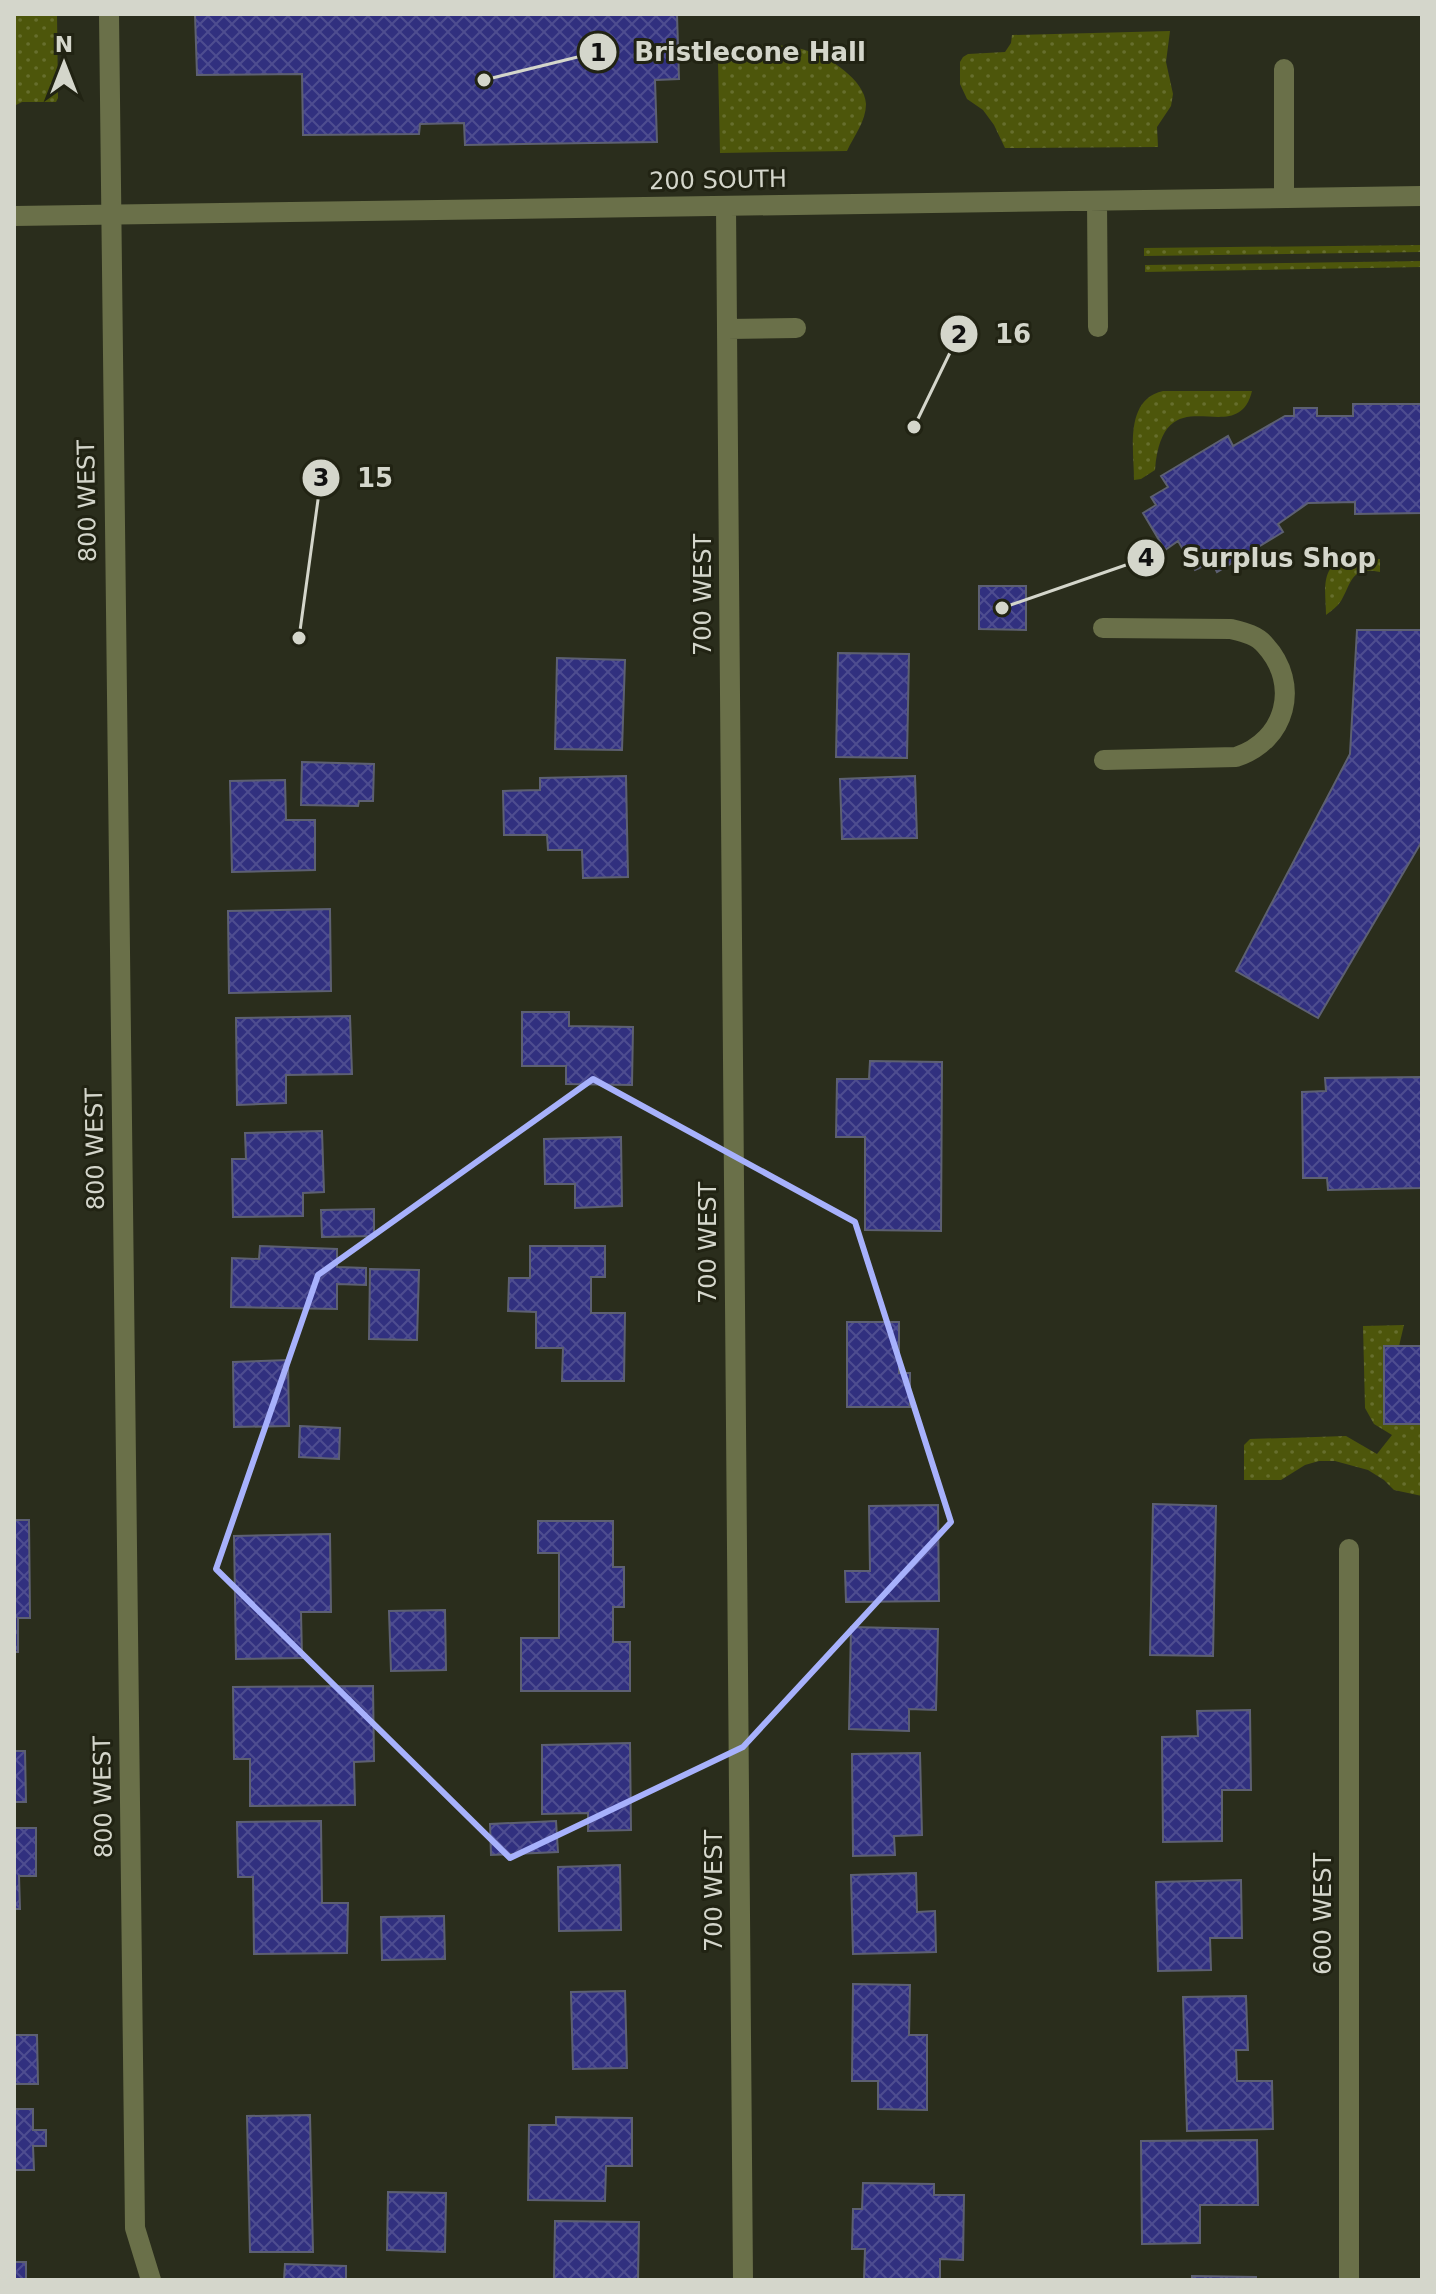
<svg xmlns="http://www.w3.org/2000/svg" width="1436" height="2294" font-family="'DejaVu Sans',sans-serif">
<defs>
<pattern id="grass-dots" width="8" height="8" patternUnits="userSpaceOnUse" patternTransform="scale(2)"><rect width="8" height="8" fill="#4d560b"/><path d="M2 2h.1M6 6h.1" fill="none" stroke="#666e2d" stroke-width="1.8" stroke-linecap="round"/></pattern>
<pattern id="building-cross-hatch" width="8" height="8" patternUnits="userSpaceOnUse" patternTransform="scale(2)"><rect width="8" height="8" fill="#31307f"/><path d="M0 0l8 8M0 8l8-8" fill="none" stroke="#4e4d90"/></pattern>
</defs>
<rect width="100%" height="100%" fill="#2a2d1c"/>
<path fill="url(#grass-dots)" d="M14 14H57L58 98 56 102H22L14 106Z
M1170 31 1166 62 1173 94 1171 106 1157 127 1158 147 1005 148 994 125 983 110 967 99 960 84V62L963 57 968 54 1005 52 1011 43 1012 35Z
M764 45C779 45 794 46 808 51 829 57 865 80 866 104 866 121 854 136 847 151L720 153 718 62 726 57 741 55Z
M1422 245V252L1144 256V248Z
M1422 261V267L1145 272V265Z
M1163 391H1252C1237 453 1163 370 1155 470L1141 479 1134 480C1134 450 1124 400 1163 391Z
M1345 559H1380V572C1351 566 1352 582 1341 601 1337 607 1331 611 1326 615 1326 594 1319 566 1345 559Z
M1404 1325 1399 1346 1384 1347V1423H1422V1496L1394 1490 1384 1480 1368 1470 1335 1461H1319L1305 1465 1281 1480H1244V1445L1250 1439 1346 1436 1377 1454 1392 1435 1374 1424 1365 1408 1363 1326Z"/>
<path fill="url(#building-cross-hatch)" stroke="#5d6072" stroke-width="2" d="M195 14H677L679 79 655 80 657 142 465 145 464 123 420 124 419 134 303 135 302 74 197 75Z
M1353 404H1422V513L1355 514V502L1308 503 1278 524 1283 532 1217 572 1212 562 1195 570 1178 541 1165 550 1143 513 1156 505 1151 497 1168 487 1161 476 1228 436 1233 446 1285 416H1294V408H1317V416H1353Z
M979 586H1026V630L979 629Z
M1357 630H1422V841L1318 1018 1236 971 1350 754Z
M838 653 909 654 907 758 836 757Z
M557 658 625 660 622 750 555 749Z
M302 762 374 764 373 801H359L358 806 301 805Z
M626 776 628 877 583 878 582 850H548L547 835H504L503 791 540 790V778Z
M915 776 917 838 842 839 840 779Z
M285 780 286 820H315V870L232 872 230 781Z
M330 909 331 991 229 993 228 911Z
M522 1012H569V1026L633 1027 632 1085 566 1084V1066H522Z
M350 1016 352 1074 286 1075V1103L237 1105 236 1018Z
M870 1061 942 1062 941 1231 865 1230V1137H836L837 1079H869Z
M1422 1077V1188L1328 1190 1327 1178H1303L1302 1092 1326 1091 1325 1078Z
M322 1131 324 1192 303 1193V1216L233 1217 232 1159H246L245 1133Z
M621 1137 622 1206 575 1208V1184H545L544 1139Z
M374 1209V1236L322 1237 321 1210Z
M260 1246 337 1249V1267L366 1268V1285L337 1284V1309L231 1307 232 1258 259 1259Z
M530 1246H605V1277H591V1313H625L624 1381H562L563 1348H536V1312L508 1311 509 1278H530Z
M370 1269 419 1270 417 1340 369 1339Z
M847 1322H899V1373H910V1407H847Z
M1384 1346H1422V1424H1384Z
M288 1360 289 1426 234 1427 233 1362Z
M300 1426 340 1428 339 1459 299 1457Z
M1153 1504 1216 1506 1213 1656 1150 1655Z
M938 1505 939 1601 846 1602 845 1571H870L869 1506Z
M14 1520H29L30 1618H18V1652H14Z
M538 1521H613V1567H624V1607H613V1642H630V1691H521V1638H559V1553H538Z
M330 1534 331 1612H301L302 1658 236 1659 234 1536Z
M445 1610 446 1670 391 1671 389 1611Z
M851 1627 938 1629 936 1710 909 1709V1731L849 1729Z
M373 1686 374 1761 354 1762 355 1805 250 1806V1759H234L233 1687Z
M1250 1710 1251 1790H1222V1841L1163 1842 1162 1737 1198 1736 1197 1711Z
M630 1743 631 1830 588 1831V1813L542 1814V1745Z
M14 1751H25L26 1802H14Z
M920 1753 922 1835 894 1836 895 1855 853 1856 852 1754Z
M321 1821 322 1903H348L347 1953 254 1954 253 1877H238L237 1822Z
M556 1821 558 1852 491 1855 490 1824Z
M14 1828H36V1876H19L20 1909H14Z
M620 1865 621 1930 559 1931 558 1867Z
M916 1873 917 1912 935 1911 936 1952 853 1954 851 1875Z
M1241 1880 1242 1938H1210L1211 1970 1158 1971 1156 1882Z
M444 1916 445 1959 382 1960 381 1917Z
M14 1976 15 2035H37L38 2084H14Z
M853 1984 910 1985 909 2035H927V2110L878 2109V2081H852Z
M625 1991 627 2068 573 2069 571 1992Z
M1246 1996 1248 2050H1236L1237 2081H1272L1273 2129 1187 2131 1183 1997Z
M14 2109H33V2130H46V2146H33L34 2170H14Z
M310 2115 313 2252H250L247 2116Z
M556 2117 632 2118V2166H606L605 2201 528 2200 529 2125H556Z
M1257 2140 1258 2205H1200V2243L1142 2244 1141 2141Z
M863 2183 934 2184V2195H964L963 2260 940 2259V2280H864L865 2249H852L853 2209H862Z
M388 2192 446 2193 445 2252 387 2250Z
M555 2221 639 2222 638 2280H554Z
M14 2262H26V2280H14Z
M285 2264 346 2266V2280H284Z
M1192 2276 1256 2277V2280H1192Z"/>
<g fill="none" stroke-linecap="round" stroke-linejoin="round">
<path stroke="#6a7049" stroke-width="20" d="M109 14 135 2228 151 2280
M1284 69V198
M1097 201 1098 327
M726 206 743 2280
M14 216 1422 196
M727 329 796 328
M1103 628 1231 629C1243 632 1257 635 1265 645 1301 684 1286 741 1236 757L1104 760
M1349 2280V1549"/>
</g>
<path fill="none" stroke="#a7b1fc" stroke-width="6" stroke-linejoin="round" d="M593 1079 855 1222 951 1522 743 1747 510 1858 216 1569 318 1275Z"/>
<g text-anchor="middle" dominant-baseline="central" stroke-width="6" stroke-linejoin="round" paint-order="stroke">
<g font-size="24" fill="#d4d6cb" stroke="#212313">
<text transform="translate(718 180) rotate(-1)">200 SOUTH</text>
<text transform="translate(87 501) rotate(-91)">800 WEST</text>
<text transform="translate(703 595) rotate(-90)">700 WEST</text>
<text transform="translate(95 1149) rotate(-91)">800 WEST</text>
<text transform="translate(708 1243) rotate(-90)">700 WEST</text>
<text transform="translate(103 1797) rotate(-91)">800 WEST</text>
<text transform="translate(714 1891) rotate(-90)">700 WEST</text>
<text transform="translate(1323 1914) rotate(-90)">600 WEST</text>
</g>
</g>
<path fill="none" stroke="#d4d6cb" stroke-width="3" d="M484 80L598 52M914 427L959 334M299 638L321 478M1002 608L1146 558"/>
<g fill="#d4d6cb" stroke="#212313" stroke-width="3">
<circle cx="484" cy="80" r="8"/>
<circle cx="914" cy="427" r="8"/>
<circle cx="299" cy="638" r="8"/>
<circle cx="1002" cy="608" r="8"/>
<circle cx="598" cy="52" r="20"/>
<circle cx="959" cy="334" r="20"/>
<circle cx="321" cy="478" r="20"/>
<circle cx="1146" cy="558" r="20"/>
</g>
<g font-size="24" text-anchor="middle" font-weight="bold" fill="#111">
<text x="598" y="61">1</text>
<text x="959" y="343">2</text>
<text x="321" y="486">3</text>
<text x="1146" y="566">4</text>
</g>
<g font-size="26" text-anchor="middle" font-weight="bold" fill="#d4d6cb" stroke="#212313" stroke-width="6" stroke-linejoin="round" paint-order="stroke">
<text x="750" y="61">Bristlecone Hall</text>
<text x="1013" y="343">16</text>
<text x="375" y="487">15</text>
<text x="1279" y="567">Surplus Shop</text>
</g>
<rect width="1436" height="2294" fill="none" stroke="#d4d6cb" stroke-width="32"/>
<g transform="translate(64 64)" stroke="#212313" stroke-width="6" paint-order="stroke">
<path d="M0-6L14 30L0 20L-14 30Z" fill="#d4d6cb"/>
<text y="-12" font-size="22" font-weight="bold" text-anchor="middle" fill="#d4d6cb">N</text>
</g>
</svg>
